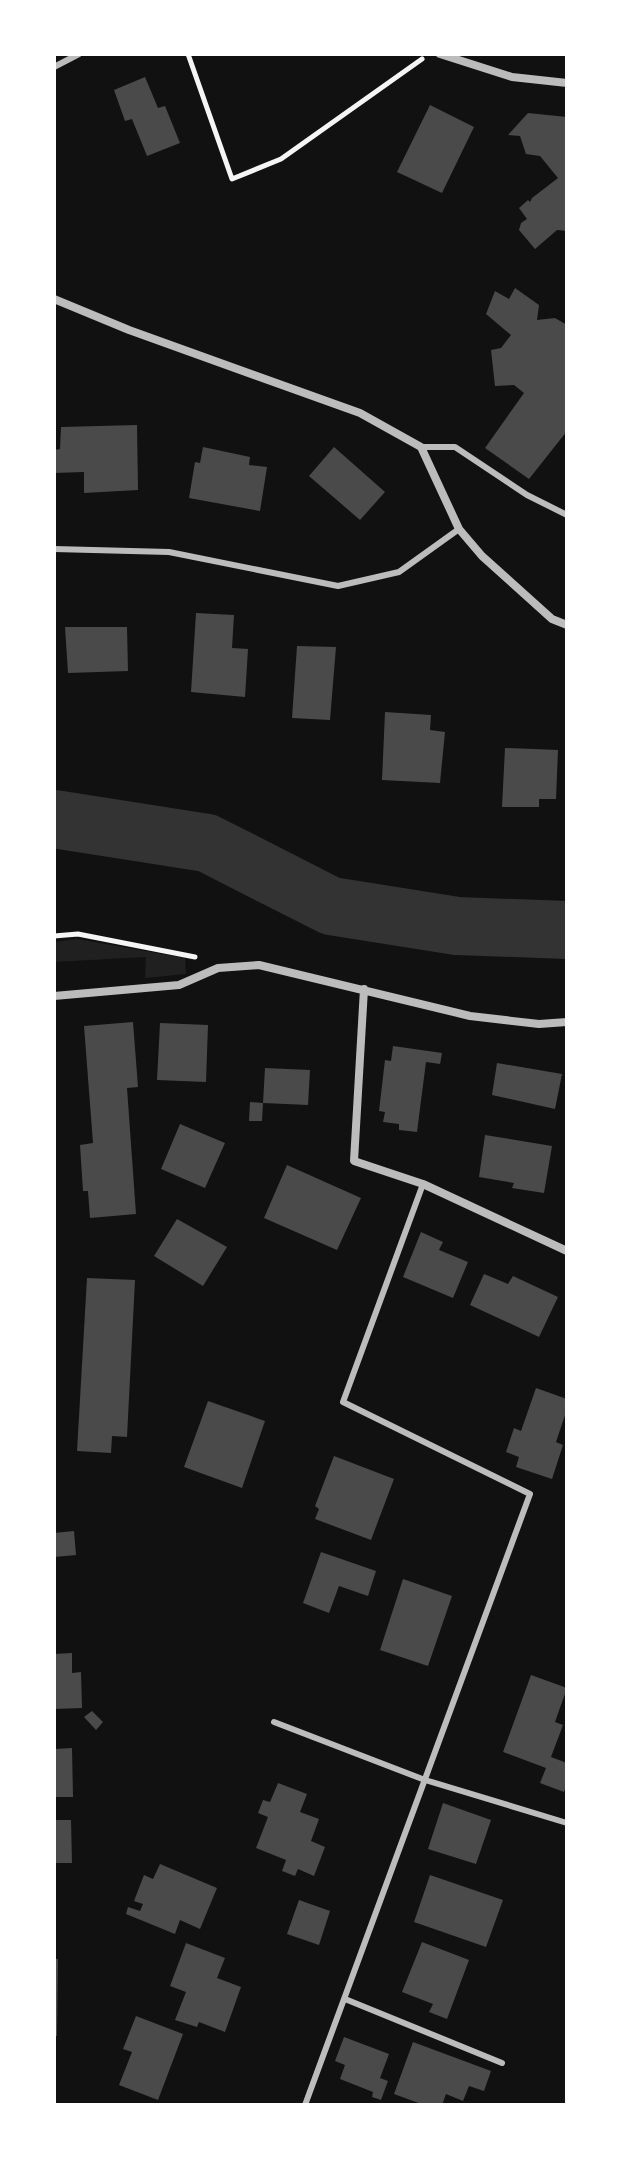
<svg xmlns="http://www.w3.org/2000/svg" width="621" height="2159" font-family="'Open Sans',sans-serif">
<rect width="100%" height="100%" fill="#111"/>
<path fill="#202020" d="M77 939 185 958 186 974 145 978 146 957 54 962V942Z"/>
<g fill="none" stroke-linecap="round" stroke-linejoin="round">
<path stroke="#333" stroke-width="58" d="M54 819 207 843 331 906 457 926 567 930"/>
</g>
<path fill="#4a4a4a" d="M145 77 158 108 165 106 180 143 147 156 132 119 125 121 114 90Z
M430 105 474 127 442 193 397 172Z
M528 113 567 117V231L557 230 535 249 519 230 521 223 527 219 519 208 528 200 530 202 532 198 558 178 540 156 526 154 520 136 508 135Z
M515 288 539 305 537 320 555 318 567 325V431L529 479 485 448 524 393 514 385 495 386 491 350 501 348 511 335 486 314 495 291 509 299Z
M137 425 138 490 84 493V472L54 473V450L60 449 61 427Z
M203 447 250 457 249 465 267 467 260 511 189 498 195 462 200 463Z
M334 447 385 492 360 520 309 476Z
M196 613 234 615 232 648 248 649 245 697 191 692Z
M65 627H127L128 671 68 673Z
M297 646 336 647 330 720 292 718Z
M385 712 431 715 430 730 445 732 440 783 382 780Z
M505 748 558 750 556 799H539V807H502Z
M133 1022 138 1087 127 1088 136 1214 90 1218 88 1191H83L80 1145 93 1143 84 1026Z
M160 1023 208 1025 206 1082 157 1080Z
M393 1046 442 1053 440 1064 426 1062 417 1132 399 1130V1124L383 1122 385 1112 379 1111 385 1060 391 1061Z
M497 1063 562 1074 555 1109 492 1095Z
M265 1068 310 1070 308 1105 263 1103Z
M250 1102 263 1103 262 1121H249Z
M180 1124 225 1143 205 1188 161 1169Z
M485 1135 552 1146 544 1193 512 1188 514 1183 479 1177Z
M287 1165 361 1198 337 1250 264 1218Z
M177 1219 227 1247 203 1286 154 1256Z
M421 1232 443 1242 439 1250 468 1262 453 1298 403 1277Z
M484 1274 508 1284 513 1276 558 1297 539 1337 470 1305Z
M87 1278 135 1280 127 1437 112 1436 111 1453 77 1451Z
M536 1388 567 1399V1409L556 1442 563 1445 552 1479 516 1467 519 1457 506 1452 514 1428 521 1431Z
M208 1401 265 1421 242 1488 184 1467Z
M334 1456 394 1479 371 1540 315 1519 319 1509 315 1506Z
M74 1531 76 1555 54 1557V1533Z
M321 1552 376 1571 368 1596 339 1586 329 1613 303 1603Z
M403 1579 452 1596 428 1666 380 1650Z
M72 1653V1673L81 1672 82 1708 54 1709V1654Z
M531 1675 567 1688 555 1722 563 1725 551 1757 567 1763V1783L564 1792 540 1783 546 1768 503 1752Z
M92 1711 103 1722 96 1730 84 1717Z
M72 1748 73 1797H54V1749Z
M278 1783 307 1794 300 1812 319 1819 311 1841 325 1847 314 1876 298 1869 295 1876 282 1871 286 1860 256 1848 268 1817 258 1813 263 1800 270 1802Z
M443 1803 491 1820 476 1864 428 1849Z
M54 1820H71L72 1863H54Z
M160 1864 217 1888 200 1929 180 1920 175 1934 126 1914 128 1907 140 1911 143 1904 134 1901 144 1875 153 1879Z
M430 1875 503 1900 486 1947 414 1922Z
M299 1900 330 1911 319 1945 287 1934Z
M422 1942 469 1960 447 2019 429 2012 433 2004 402 1992Z
M186 1943 225 1958 217 1978 241 1987 225 2032 199 2022 197 2027 175 2020 186 1992 170 1986Z
M54 1959H58L57 2036H54Z
M136 2016 183 2034 158 2100 119 2085 132 2052 123 2049Z
M344 2037 389 2054 380 2078 388 2081 381 2100 372 2097 373 2092 340 2079 345 2065 335 2061Z
M413 2042 491 2071 484 2091 469 2086 463 2101 446 2094 442 2105H424L394 2094Z"/>
<g fill="none" stroke-linecap="round" stroke-linejoin="round">
<path stroke="#f5f5f5" stroke-width="5" d="M188 54 232 179 281 159 422 59
M54 936 78 934 195 957"/>
<path stroke="#bcbcbc" stroke-width="6" d="M54 67 79 54
M421 447H455L527 495 567 515
M54 549 169 552 338 586 399 572 459 529
M274 1722 425 1780 567 1823
M345 1999 502 2063
M305 2105 530 1494 343 1402 423 1184"/>
<path stroke="#bcbcbc" stroke-width="8" d="M440 54 512 77 567 83
M54 299 129 330 360 413 421 447 459 529 482 556 552 619 567 625
M364 989 354 1161 423 1184 567 1251
M54 996 179 985 218 968 259 965 470 1016 539 1024 567 1022"/>
</g>
<rect width="621" height="2159" fill="none" stroke="#ffffff" stroke-width="112"/>
</svg>
